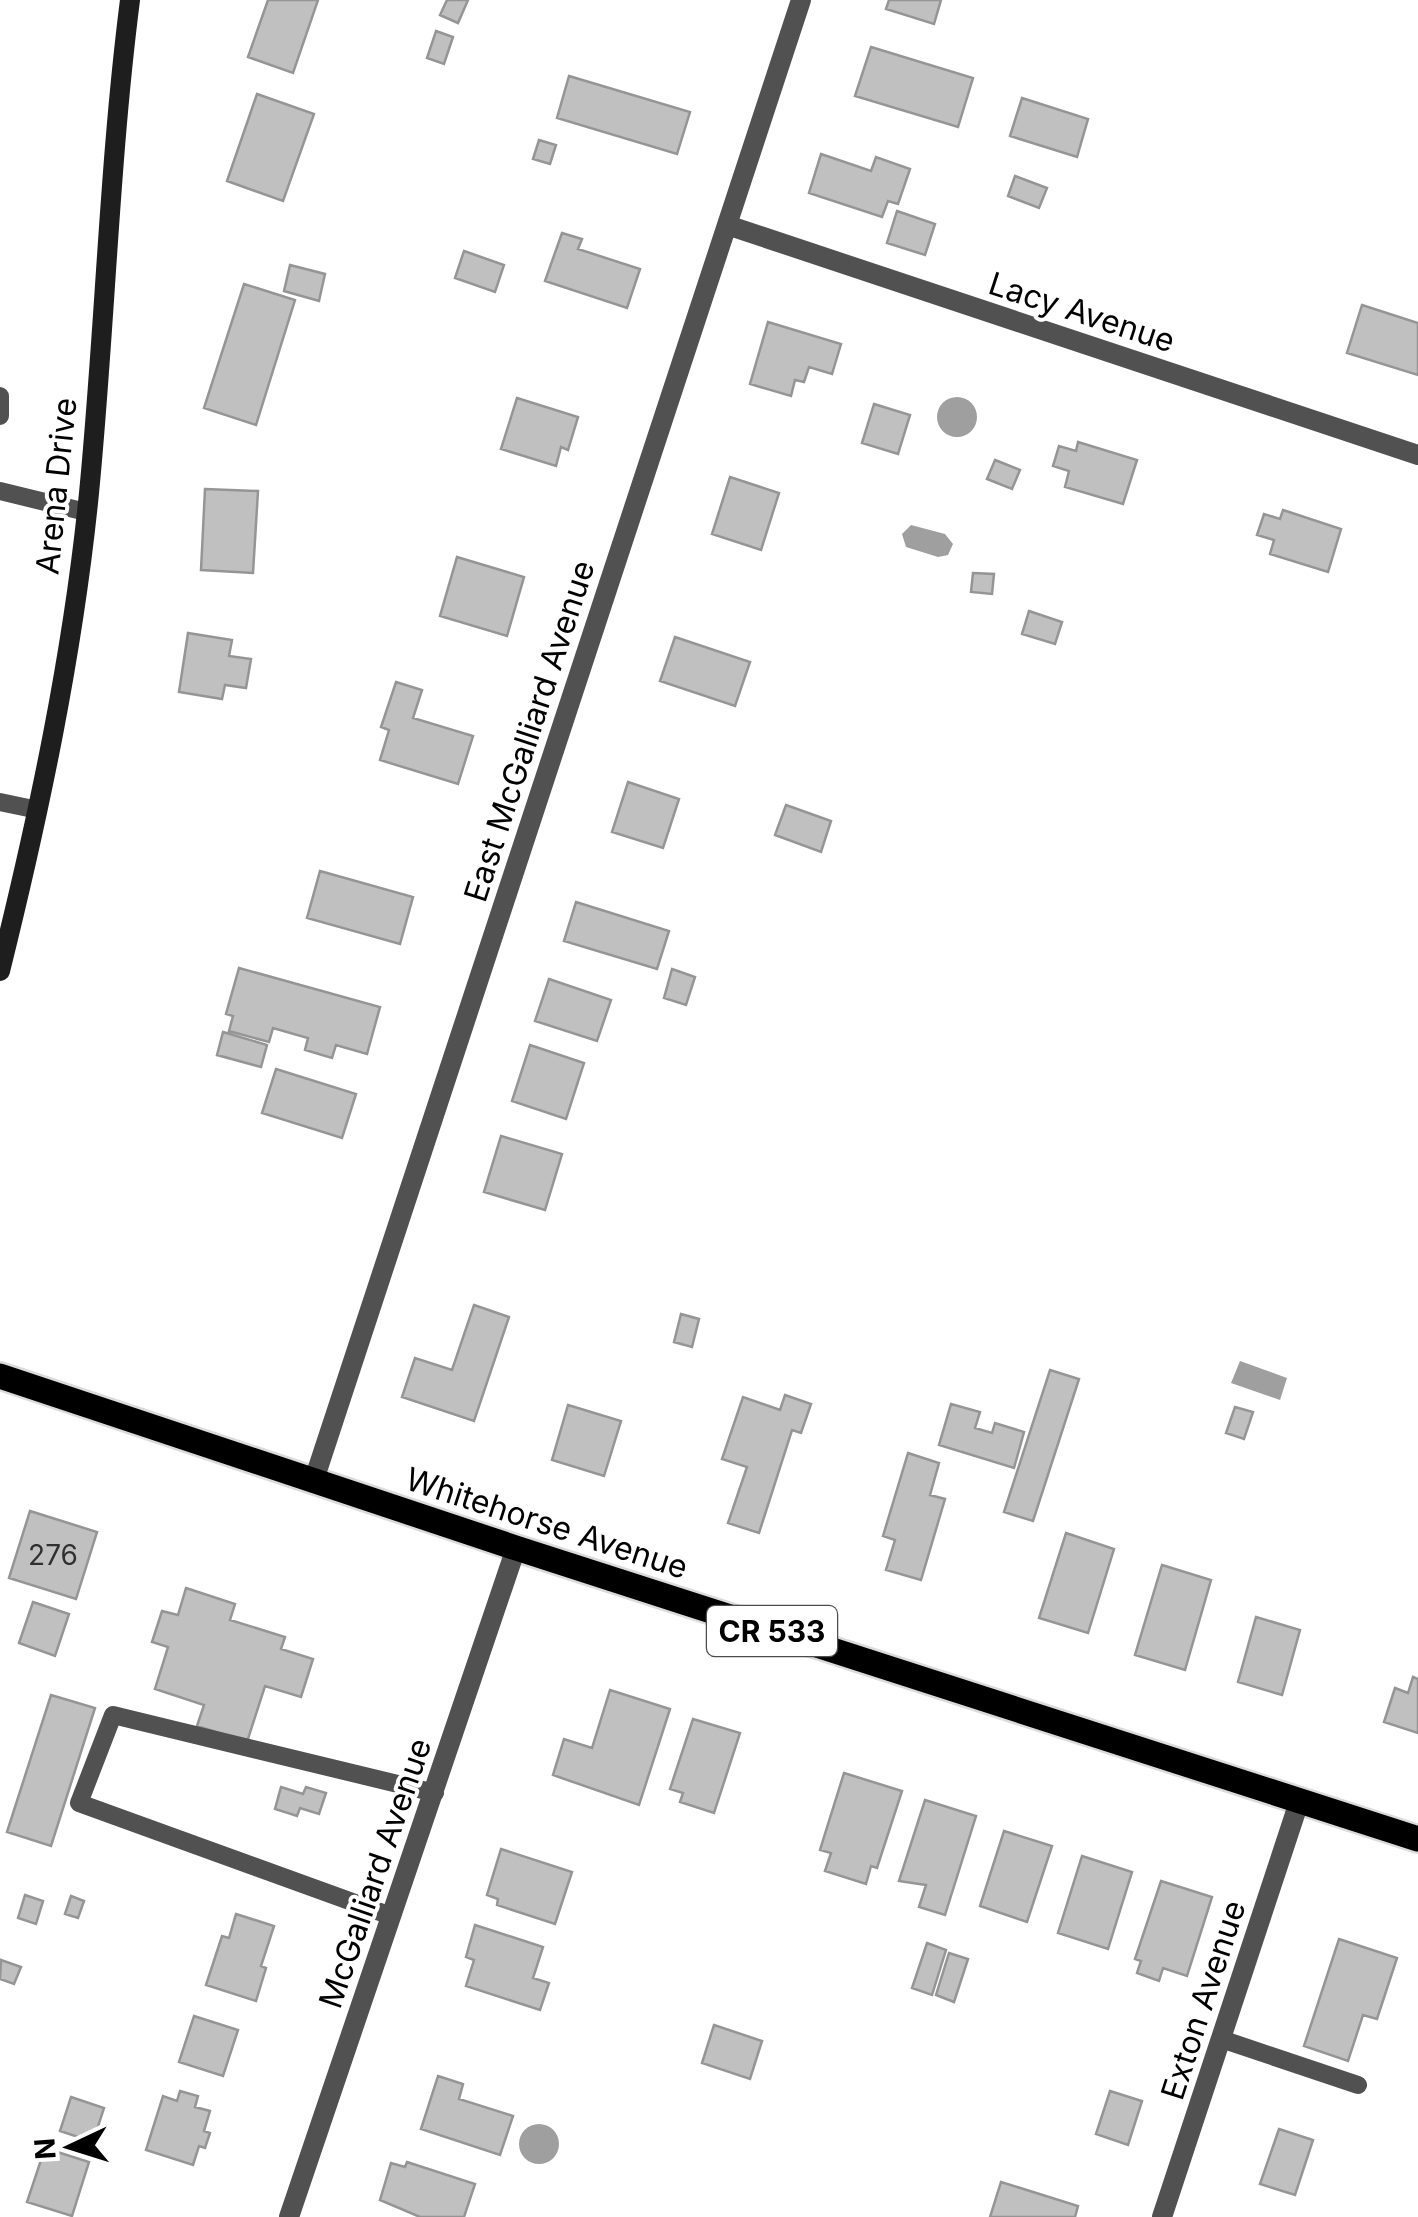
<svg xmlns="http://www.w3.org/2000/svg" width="1418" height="2217" font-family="Inter,sans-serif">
<rect width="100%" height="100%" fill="#fff"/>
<path fill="#9f9f9f" d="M937 417a20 20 0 1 1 40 0a20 20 0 1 1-40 0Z
M911 525 945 534 953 544 948 555 938 557 906 547 902 534Z
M1240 1361 1287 1378 1280 1400 1231 1383Z
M519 2144a20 20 0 1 1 40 0a20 20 0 1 1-40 0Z"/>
<path fill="#c0c0c0" stroke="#959595" stroke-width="2.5" d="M268 0H318L293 73 248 57Z
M447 0H468L458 23 440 15Z
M889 0H941L934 24 886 9Z
M436 31 453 37 444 64 427 58Z
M871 47 973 78 958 127 855 96Z
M569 76 690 112 677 154 557 118Z
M257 94 314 114 283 201 227 181Z
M1022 98 1088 119 1077 157 1010 136Z
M539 140 556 145 550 164 533 159Z
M821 154 871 171 876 157 910 169 898 204 888 201 882 217 809 193Z
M1015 176 1047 188 1039 208 1008 196Z
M897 211 935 224 925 255 887 243Z
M562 233 582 239 578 249 640 269 627 308 545 281Z
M464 251 504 265 495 292 455 278Z
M290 265 325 274 319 301 284 291Z
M244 284 295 300 256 425 204 408Z
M1362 305 1418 323V375L1347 353Z
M768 322 841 344 832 374 809 367 804 382 795 380 791 396 750 384Z
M517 398 578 417 568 450 561 447 556 466 501 449Z
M874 404 910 415 898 454 862 443Z
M1078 442 1137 460 1123 504 1065 487 1069 471 1053 466 1059 446 1076 451Z
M995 460 1020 470 1012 489 987 479Z
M730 477 779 493 761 550 712 534Z
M205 489 258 491 253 573 201 570Z
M1283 510 1341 529 1328 572 1270 554 1274 540 1257 535 1264 514 1280 519Z
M457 557 524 577 507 636 440 616Z
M973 573 994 574 992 594 971 592Z
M1029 611 1062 622 1055 644 1022 634Z
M188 633 232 640 229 656 251 659 246 688 225 685 222 699 179 692Z
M675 637 750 662 735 706 660 681Z
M396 682 422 690 413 718 473 736 458 784 380 760 389 730 381 727Z
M628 782 679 799 663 848 612 832Z
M786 805 831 821 821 852 775 835Z
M320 871 413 897 400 944 307 918Z
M576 902 669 931 657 969 564 941Z
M239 968 380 1007 367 1054 336 1045 332 1058 305 1050 308 1038 273 1028 269 1042 229 1031 233 1016 226 1014Z
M672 969 695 977 686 1005 664 998Z
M549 979 611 1000 597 1041 535 1021Z
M223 1032 267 1045 261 1067 217 1055Z
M530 1045 584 1063 566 1119 512 1101Z
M276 1069 356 1094 342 1138 262 1113Z
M501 1136 562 1154 545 1210 484 1192Z
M474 1305 509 1317 474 1421 402 1397 415 1358 452 1370Z
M681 1314 699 1319 692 1347 674 1342Z
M1050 1370 1079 1379 1033 1521 1004 1512Z
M785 1395 811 1404 801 1433 792 1430 759 1533 728 1523 747 1467 722 1459 743 1397 780 1410Z
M951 1404 980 1412 975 1428 992 1433 995 1423 1024 1432 1014 1468 939 1445Z
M568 1405 621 1421 604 1476 552 1460Z
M1235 1407 1253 1412 1244 1439 1226 1433Z
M908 1453 939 1463 930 1495 945 1499 921 1580 886 1570 895 1540 883 1536Z
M30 1511 97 1532 76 1599 9 1578Z
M1066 1533 1114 1549 1088 1633 1039 1618Z
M1162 1565 1211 1580 1185 1670 1135 1655Z
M186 1588 235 1604 230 1620 285 1637 281 1649 313 1659 301 1697 265 1686 247 1742 197 1726 204 1705 155 1689 168 1647 152 1642 162 1611 178 1615Z
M33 1602 69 1614 55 1656 19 1643Z
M1256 1617 1300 1630 1282 1695 1238 1682Z
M1413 1677 1418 1679V1733L1384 1722 1395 1688 1408 1693Z
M610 1690 670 1709 639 1805 553 1775 564 1739 592 1748Z
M51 1695 95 1708 51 1846 7 1832Z
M693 1719 740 1733 714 1813 680 1802 683 1793 670 1789Z
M844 1773 902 1791 877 1868 871 1866 866 1884 825 1871 831 1853 820 1850Z
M281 1787 303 1794 306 1787 326 1793 319 1814 300 1808 297 1816 275 1809Z
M925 1800 976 1816 945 1915 919 1907 926 1885 899 1881Z
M1004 1831 1052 1846 1027 1922 980 1906Z
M501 1849 572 1872 555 1924 497 1905 498 1899 487 1895Z
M1082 1856 1132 1872 1108 1949 1058 1933Z
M1161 1881 1212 1897 1187 1976 1163 1968 1159 1981 1137 1973 1141 1961 1135 1959Z
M25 1895 43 1901 36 1924 18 1918Z
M71 1896 84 1901 78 1918 65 1914Z
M236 1914 274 1926 261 1966 266 1968 256 2001 206 1985 222 1936 229 1938Z
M475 1925 543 1947 533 1978 549 1983 540 2010 466 1986 474 1960 466 1957Z
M1339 1939 1397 1958 1377 2019 1363 2015 1348 2061 1304 2046Z
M927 1943 946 1950 932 1995 912 1988Z
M949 1953 968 1959 954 2002 936 1995Z
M1 1960 21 1967 14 1984 0 1979Z
M194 2016 238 2030 223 2076 179 2062Z
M714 2025 762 2041 750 2079 702 2063Z
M438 2076 463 2084 459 2099 513 2116 500 2155 421 2129Z
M180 2091 198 2096 195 2107 210 2111 204 2131 210 2133 205 2148 199 2146 193 2165 146 2150 163 2096 177 2101Z
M1110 2091 1142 2101 1128 2145 1096 2134Z
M71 2097 104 2108 93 2142 60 2131Z
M1279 2129 1313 2140 1295 2195 1260 2184Z
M45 2148 89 2162 72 2216 27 2202Z
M407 2162 475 2184 464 2217H420L380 2200 391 2163 405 2167Z
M1001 2182 1078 2206 1075 2217H990Z"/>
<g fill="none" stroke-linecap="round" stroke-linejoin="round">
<defs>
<path id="primary" d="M0 1376 516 1548 1418 1839"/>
</defs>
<use href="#primary" stroke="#dbdbdb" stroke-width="30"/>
<path stroke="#515151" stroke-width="18" d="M0 396V416
M0 491 86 512
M0 802 38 810
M391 1916 79 1803 113 1715 435 1793
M1221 2039 1358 2085"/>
<path stroke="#515151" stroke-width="20" d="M727 225 1418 455
M314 1480 801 0
M289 2217 516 1548
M1162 2217 1299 1802"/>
<path stroke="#1e1e1e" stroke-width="20" d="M0 971C39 814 73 654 89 493 105 329 109 164 130 0"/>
<use href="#primary" stroke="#000" stroke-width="25"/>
</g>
<g text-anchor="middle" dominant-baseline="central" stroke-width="8" stroke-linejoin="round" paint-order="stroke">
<g font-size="28" fill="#303030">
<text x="53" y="1555">276</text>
</g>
<rect fill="#fff" stroke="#4c4c4c" stroke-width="2.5" x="707" y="1606" width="130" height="50" rx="8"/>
<g font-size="30" font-weight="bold" fill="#000">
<text x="772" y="1631">CR 533</text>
</g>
<g font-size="32" fill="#000" stroke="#fff">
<text transform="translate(1082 312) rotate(18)">Lacy Avenue</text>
<text transform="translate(56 486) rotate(-84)">Arena Drive</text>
<text transform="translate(529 731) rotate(-72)">East McGalliard Avenue</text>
<text transform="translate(547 1523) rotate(18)">Whitehorse Avenue</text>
<text transform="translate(375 1873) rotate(-71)">McGalliard Avenue</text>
<text transform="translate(1203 2000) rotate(-72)">Exton Avenue</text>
</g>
</g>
<g transform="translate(70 2147) rotate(266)" stroke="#ffffff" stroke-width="8" paint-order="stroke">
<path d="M0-8L18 38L0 25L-18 38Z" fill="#000000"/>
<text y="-15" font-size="28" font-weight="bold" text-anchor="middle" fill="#000000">N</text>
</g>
</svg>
